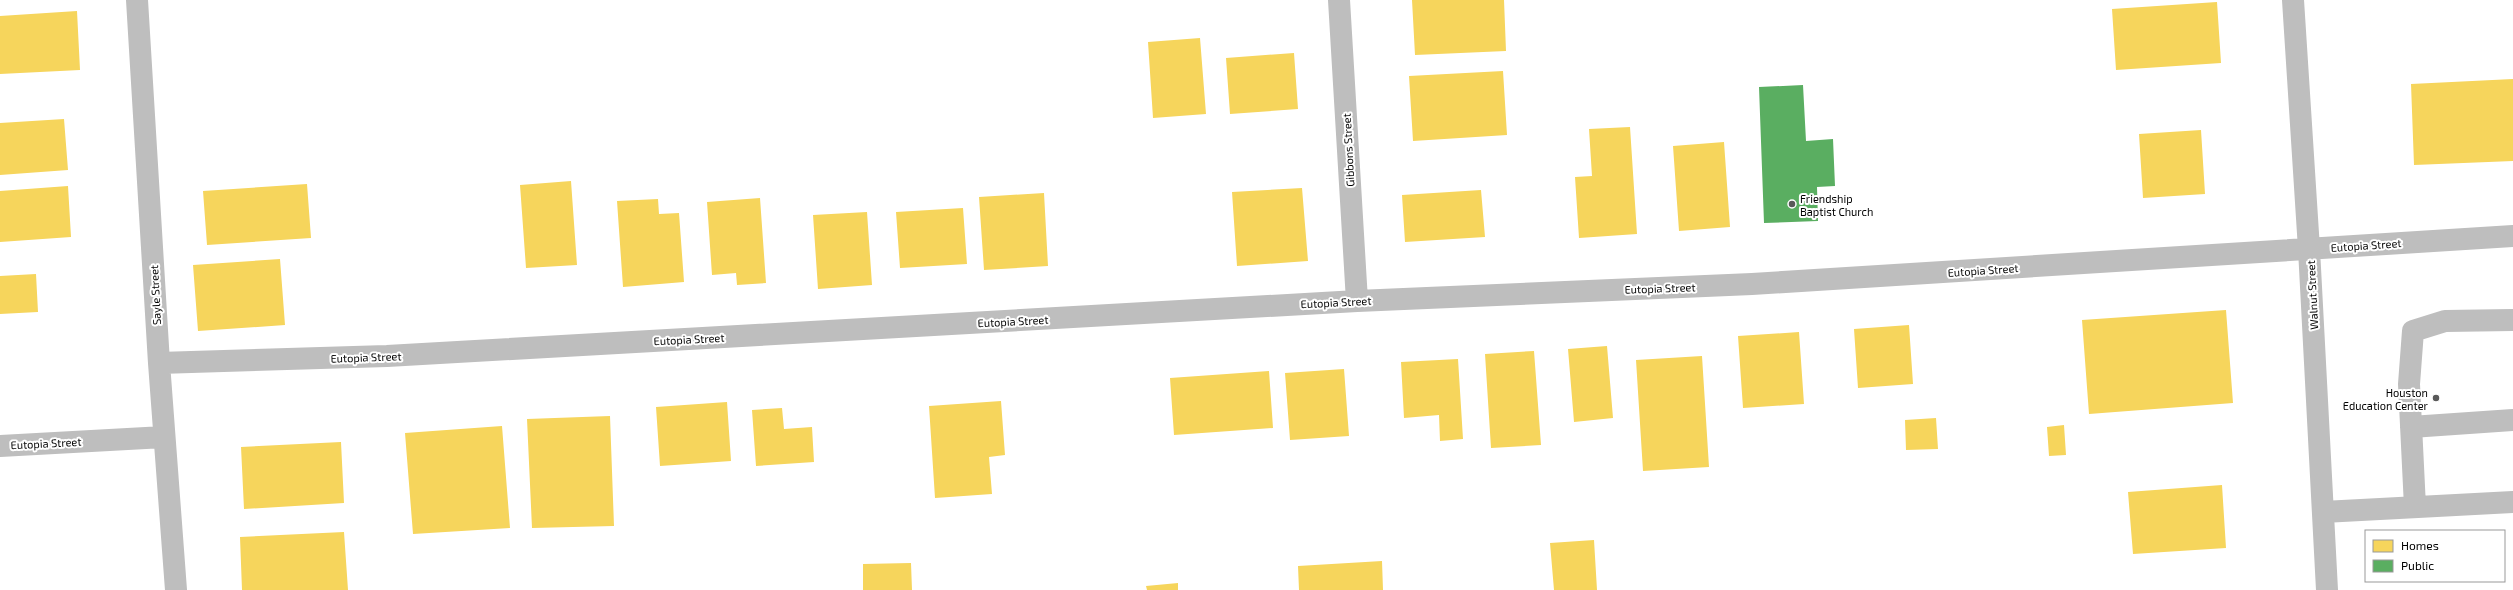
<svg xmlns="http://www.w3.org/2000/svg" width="2513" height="590" font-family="'Exo 2',sans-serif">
<rect width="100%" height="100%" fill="#fff"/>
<path fill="#f6d55c" d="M1412 0H1504L1506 51 1415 55Z
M2217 2 2221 63 2116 70 2112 9Z
M77 11 80 70 0 74V16Z
M1200 38 1206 114 1153 118 1148 42Z
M1294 53 1298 109 1230 114 1226 58Z
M1503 71 1507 135 1413 141 1409 76Z
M2513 79V161L2414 165 2411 84Z
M64 119 68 170 0 175V123Z
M1630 127 1637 234 1579 238 1575 177 1592 176 1589 129Z
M2201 130 2205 194 2143 198 2139 134Z
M1724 142 1730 227 1679 231 1673 146Z
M571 181 577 265 526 268 520 185Z
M307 184 311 238 207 245 203 191Z
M68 186 71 237 0 242V191Z
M1302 188 1308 261 1237 266 1232 192Z
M1481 190 1485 237 1405 242 1402 195Z
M1044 193 1048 266 984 270 979 197Z
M760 198 766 283 737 285 736 273 712 275 707 202Z
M658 199 659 214 679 213 684 282 623 287 617 201Z
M963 208 967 264 900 268 896 212Z
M867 212 872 285 818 289 813 215Z
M280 259 285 325 198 331 193 265Z
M36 274 38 312 0 314V276Z
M2226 310 2233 403 2089 414 2082 320Z
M1909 325 1913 384 1858 388 1854 329Z
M1799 332 1804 404 1743 408 1738 336Z
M1607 346 1613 418 1574 422 1568 349Z
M1534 351 1541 445 1491 448 1485 354Z
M1702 356 1709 467 1643 471 1636 360Z
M1458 359 1463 439 1440 441 1439 415 1404 418 1401 362Z
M1344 369 1349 436 1290 440 1285 373Z
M1269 371 1273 428 1174 435 1170 378Z
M1001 401 1005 455 989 457 992 494 935 498 929 406Z
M727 402 731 461 660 466 656 407Z
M782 408 784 429 812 427 814 462 756 466 752 410Z
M610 416 614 526 532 528 527 419Z
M1936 418 1938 449 1906 450 1905 420Z
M2064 425 2066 455 2049 456 2047 427Z
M502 426 510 528 413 534 405 433Z
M341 442 344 503 244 509 241 447Z
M2222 485 2226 548 2133 554 2128 492Z
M344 532 348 590H242L240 537Z
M1594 540 1597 590H1554L1550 543Z
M1382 561 1383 590H1299L1298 566Z
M911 563 912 590H863V564Z
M1178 583V590H1147L1146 586Z"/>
<path fill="#5aae61" d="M1803 85 1806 141 1833 139 1835 186 1817 187 1818 221 1764 223 1759 87Z"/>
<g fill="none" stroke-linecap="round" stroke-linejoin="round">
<path stroke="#bebebe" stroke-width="22" d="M137 0 159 363 176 590
M1339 0 1357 301
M2293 0 2309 249 2327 590
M159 363 387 356 1357 301 1752 284 2513 236
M2411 427 2513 420
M0 446 164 437
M2415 507 2409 384 2413 331 2445 321 2513 320
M2323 512 2513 502"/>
</g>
<g fill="#595959" stroke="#fff" stroke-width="1.5">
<circle cx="1792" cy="204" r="4"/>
<circle cx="2436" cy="398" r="4"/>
</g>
<g text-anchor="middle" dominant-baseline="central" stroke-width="4" stroke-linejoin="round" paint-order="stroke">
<g font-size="11" fill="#000" stroke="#fff">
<text transform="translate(1348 150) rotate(-93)">Gibbons Street</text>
<text transform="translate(2366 245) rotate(-4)">Eutopia Street</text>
<text transform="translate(1983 270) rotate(-4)">Eutopia Street</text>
<text transform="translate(1660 288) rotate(-2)">Eutopia Street</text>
<text transform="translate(155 295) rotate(-93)">Sayle Street</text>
<text transform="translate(2312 295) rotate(-93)">Walnut Street</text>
<text transform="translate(1336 302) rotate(-3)">Eutopia Street</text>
<text transform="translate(1013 321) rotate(-3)">Eutopia Street</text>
<text transform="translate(689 339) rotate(-3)">Eutopia Street</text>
<text transform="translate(366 357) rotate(-2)">Eutopia Street</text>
<text transform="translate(46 443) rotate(-3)">Eutopia Street</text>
</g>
<g font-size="11" fill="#000" stroke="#fff" text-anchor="start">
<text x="1800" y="198">Friendship<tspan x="1800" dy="13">Baptist Church</tspan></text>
<text x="2428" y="392" text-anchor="end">Houston<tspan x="2428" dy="13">Education Center</tspan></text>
</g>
</g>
<rect x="2365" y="530" width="140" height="52" fill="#ffffff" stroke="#999999"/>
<rect x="2373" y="540" width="20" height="12" fill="#f6d55c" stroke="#999999"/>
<text x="2401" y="550" font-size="12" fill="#000000">Homes</text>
<rect x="2373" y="560" width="20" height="12" fill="#5aae61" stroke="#999999"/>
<text x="2401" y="570" font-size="12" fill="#000000">Public</text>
</svg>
